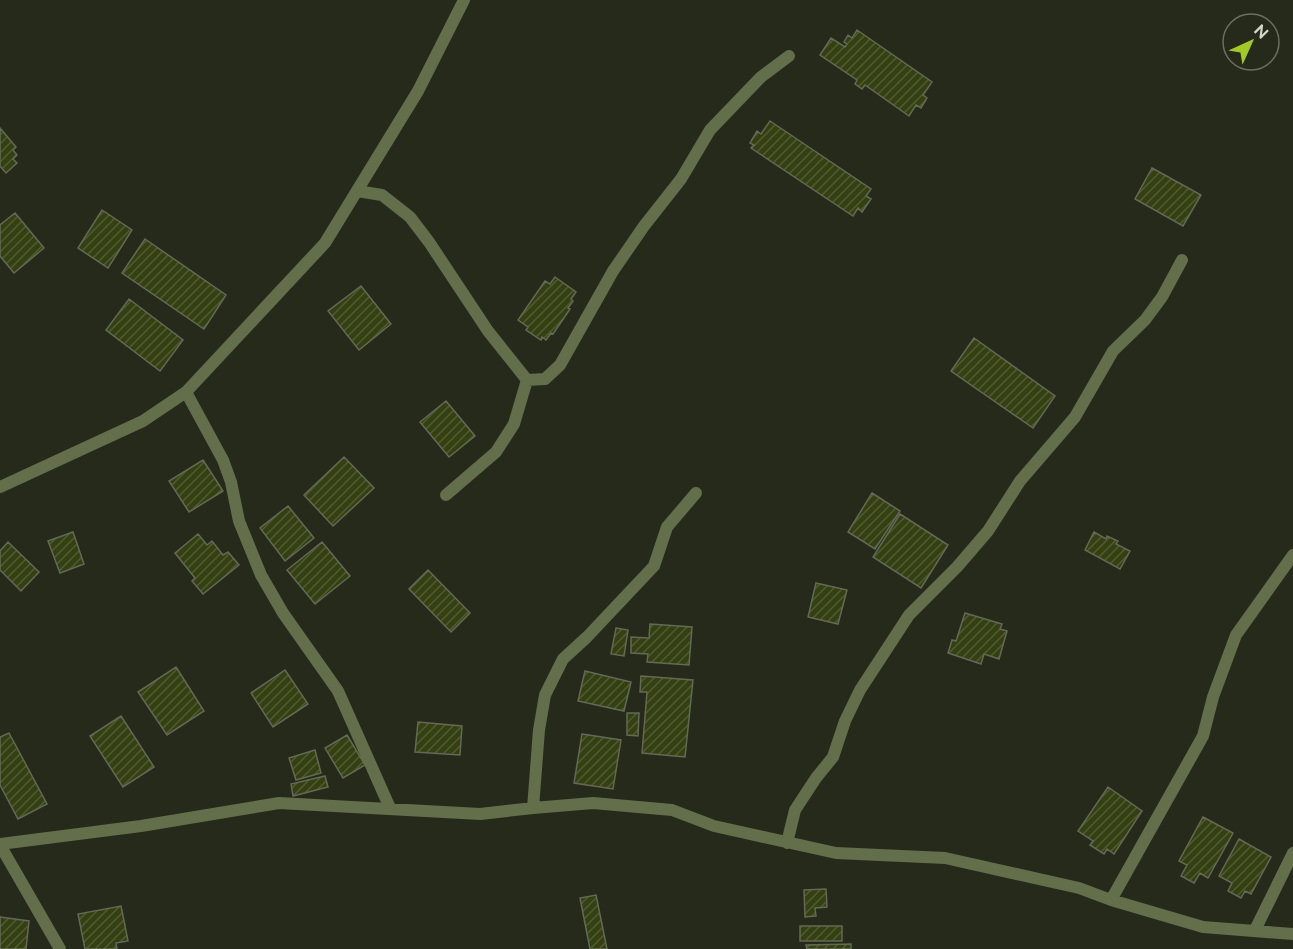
<svg xmlns="http://www.w3.org/2000/svg" width="1293" height="949" font-family="Raleway,sans-serif">
<defs>
<pattern id="building-hatch" width="6" height="6" patternUnits="userSpaceOnUse" patternTransform="scale(1.5)"><rect width="6" height="6" fill="#344011"/><path d="M-1 1l2-2M0 6l6-6M5 7l2-2" fill="none" stroke="#505b32"/></pattern>
</defs>
<rect width="100%" height="100%" fill="#252a1a"/>
<path fill="url(#building-hatch)" stroke="#636956" stroke-width="1.5" d="M857 30 932 82 923 95 927 98 921 108 916 105 909 116 865 85 862 89 855 84 857 80 820 55 831 38 845 47 847 44 844 42 848 35 852 38Z
M770 121 871 189 866 196 871 199 862 212 858 208 853 216 751 148 754 145 750 143 757 131 761 134Z
M0 128 16 147 13 150 17 155 13 159 17 163 6 173 0 166Z
M1152 168 1201 195 1183 226 1135 199Z
M102 210 132 230 108 268 78 248Z
M15 213 44 248 14 273 0 256V225Z
M145 239 226 295 204 329 122 273Z
M555 277 576 292 571 299 573 301 568 308 570 309 553 334 551 333 546 340 542 337 541 340 526 330 528 327 518 320 545 281 550 284Z
M361 286 391 324 359 350 328 311Z
M129 299 183 340 160 371 106 330Z
M974 338 1055 396 1033 428 951 371Z
M446 401 475 436 449 457 420 422Z
M344 457 374 488 333 526 304 495Z
M203 460 223 491 189 512 169 481Z
M872 493 900 511 875 549 848 532Z
M288 506 314 538 285 561 260 528Z
M900 514 948 545 921 588 873 557Z
M73 532 84 564 60 573 48 541Z
M1094 532 1106 539 1107 536 1118 541 1116 544 1130 551 1120 569 1085 550Z
M198 534 207 545 212 541 223 555 228 552 239 565 203 594 192 581 195 578 175 553Z
M8 542 39 572 21 591 0 570V551Z
M322 542 350 576 315 604 287 570Z
M428 570 470 613 451 632 409 589Z
M816 583 847 590 838 624 808 617Z
M965 613 1002 624 1000 629 1007 631 999 659 984 654 981 664 948 653 952 640 956 641Z
M650 624 692 627 689 665 647 662 648 654 631 653V637L649 638Z
M616 628 628 630 624 656 611 654Z
M176 667 204 711 167 735 138 692Z
M285 670 308 704 273 727 251 693Z
M585 671 631 682 624 711 578 701Z
M641 676 693 680 685 757 642 753 647 692H640Z
M627 713H639L638 736 627 735Z
M121 716 154 767 123 787 90 736Z
M418 722 462 726 460 755 415 752Z
M9 733 47 804 18 819 0 785V737Z
M582 734 621 740 613 789 574 783Z
M347 735 365 765 343 778 325 748Z
M315 750 321 773 296 780 289 758Z
M325 776 328 787 293 796 291 784Z
M1108 787 1142 811 1114 854 1107 849 1104 854 1090 845 1093 841 1078 831Z
M1203 817 1233 833 1208 878 1200 873 1194 883 1181 876 1187 865 1179 861Z
M1239 839 1271 857 1251 894 1245 891 1241 898 1228 891 1232 883 1219 876Z
M826 889 827 907 815 908 816 916 805 917 804 890Z
M596 895 607 949H590L580 898Z
M121 906 128 941 116 943 117 949H85L78 914Z
M0 917 29 921 26 949H0Z
M800 926H842V941H800Z
M851 944V949H807L806 945Z"/>
<g fill="none" stroke-linecap="round" stroke-linejoin="round">
<path stroke="#636e4b" stroke-width="12" d="M357 191 382 195 410 217 429 242 488 331 527 380 545 379 560 365 613 271 644 226 681 179 710 130 761 77 789 56
M186 392 223 460 231 482 239 521 261 575 283 613 338 691 390 808
M0 487 143 421 186 392 325 243 418 91 464 0
M446 495 496 452 514 424 527 380
M533 808 539 730 545 695 563 659 587 637 654 566 667 527 696 493
M787 843 795 810 816 778 833 757 845 721 860 690 909 615 957 567 988 531 1020 481 1075 417 1113 351 1145 320 1162 297 1182 260
M0 844 141 826 279 803 480 814 533 808 593 803 672 810 714 826 836 853 945 858 1079 888 1111 900 1203 927 1293 934
M0 845 60 949
M1111 900 1203 736 1213 697 1236 635 1293 555
M1255 930 1293 853"/>
</g>
<g transform="translate(1251 42) rotate(45)"><circle r="28" fill="#252a1a" stroke="#6a6f61" stroke-width="1.5"/>
<path d="M0-4.5L10 22L0 15L-10 22Z" fill="#a3c927"/>
<text y="-9" font-size="16" font-weight="bold" text-anchor="middle" fill="#d2d6cb">N</text>
</g>
</svg>
